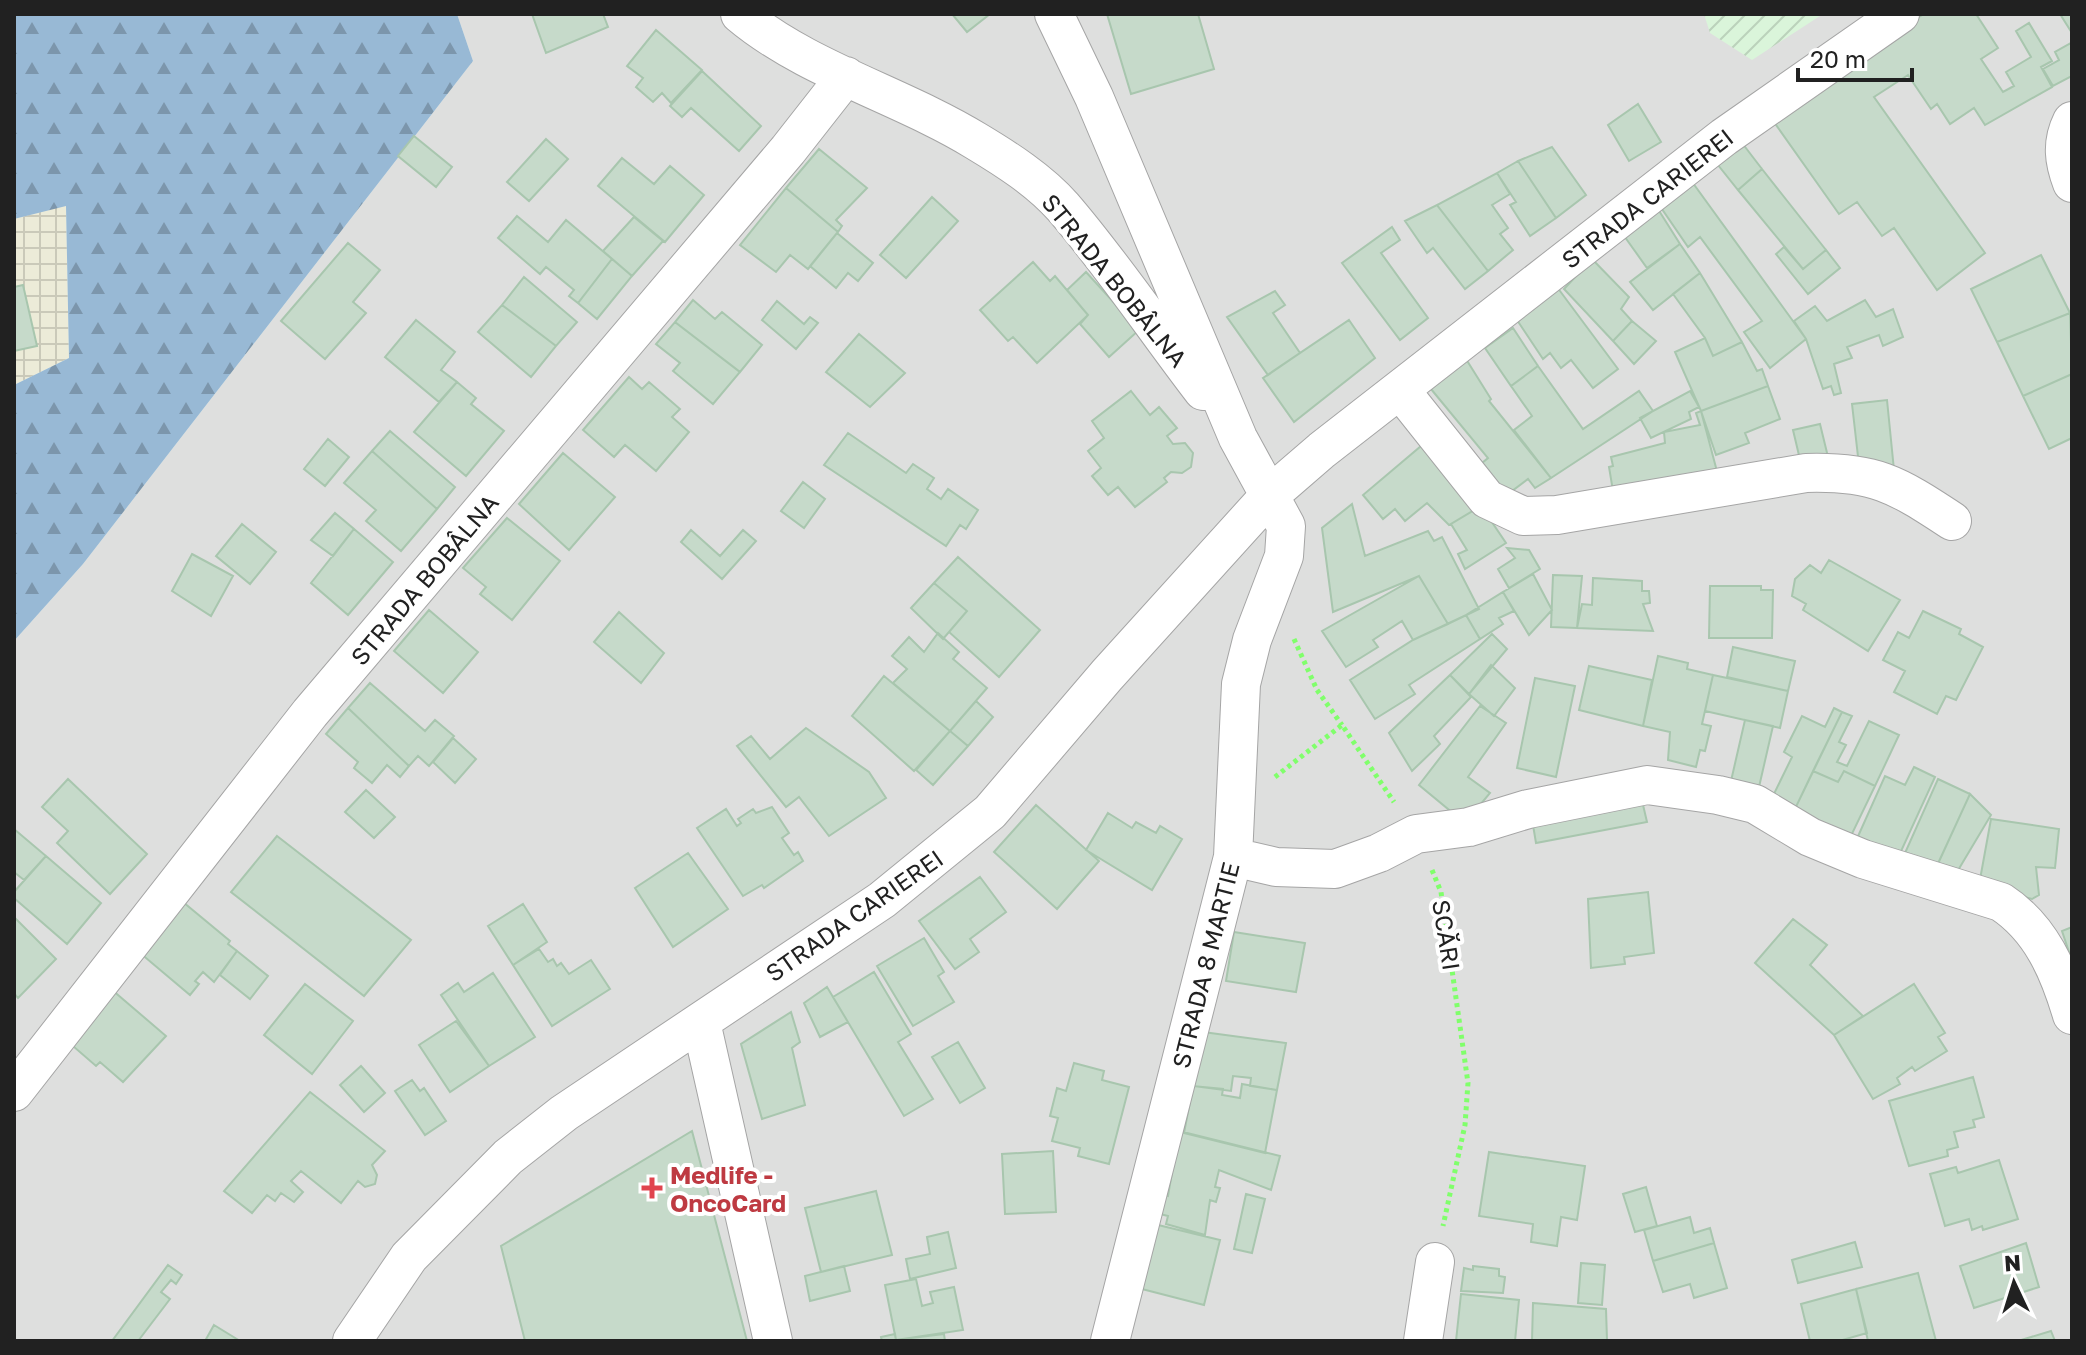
<svg xmlns="http://www.w3.org/2000/svg" width="2086" height="1355" font-family="'Golos Text',sans-serif">
<defs>
<pattern id="industrial-grid" width="8" height="8" patternUnits="userSpaceOnUse" patternTransform="scale(2)"><rect width="8" height="8" fill="#ecebd8"/><path d="M0 4h8M4 0v8" fill="none" stroke="#cac9b9"/></pattern>
<pattern id="military-furrows" width="10" height="10" patternUnits="userSpaceOnUse" patternTransform="scale(2)"><rect width="10" height="10" fill="#daf5da"/><path d="M-1 1l2-2M0 10L10 0M9 11l2-2" fill="none" stroke="#bbd2bb"/></pattern>
<pattern id="forest-firs" width="22" height="20" patternUnits="userSpaceOnUse" patternTransform="scale(2)"><rect width="22" height="20" fill="#98b9d5"/><path d="M5 1l3.5 6h-7zM16 11l3.5 6h-7z" fill="#7c96ac"/></pattern>
</defs>
<rect width="100%" height="100%" fill="#e7f2ec"/>
<path fill="#dedfde" d="M457 14H2072V1341H14V641L83 564 473 61Z"/>
<path fill="url(#industrial-grid)" d="M66 205 69 358 14 385V219Z"/>
<path fill="url(#military-furrows)" d="M1704 14H1823L1752 60 1710 33Z"/>
<path fill="url(#forest-firs)" d="M14 14H457L473 61 83 564 14 641V385L69 358 66 206 14 219Z"/>
<path fill="#c6daca" stroke="#a8c6ae" stroke-width="2" d="M532 14H603L608 27 546 53Z
M952 14H990L967 32Z
M1107 14H1198L1214 69 1131 94Z
M1924 14H1976L1998 48 1981 59 2003 92 2014 86 2006 72 2031 57 2016 31 2029 23 2052 61 2041 67 2052 87 1985 125 1974 108 1950 124 1937 104 1931 109 1908 75 1874 97 1985 253 1937 290 1894 228 1882 236 1857 202 1839 214 1769 115 1847 59Z
M2060 14H2072V33Z
M656 30 702 70 671 103 662 93 653 102 636 87 643 78 627 66Z
M2071 43 2072 76 2053 86 2043 69 2059 60 2055 52Z
M702 71 761 126 739 151 691 108 682 117 670 106Z
M1638 104 1661 142 1629 161 1608 125Z
M414 136 452 167 436 187 398 156Z
M546 139 568 159 529 201 507 182Z
M1739 139 1762 169 1738 190 1714 160Z
M1552 147 1586 195 1556 218 1518 161Z
M819 149 867 188 836 220 842 226 838 232 786 188Z
M622 158 654 184 670 166 704 195 665 242 598 186Z
M1518 161 1556 218 1530 236 1510 205 1516 202 1497 173Z
M1762 169 1826 250 1803 269 1738 190Z
M1497 173 1510 194 1492 205 1508 228 1500 234 1513 250 1488 271 1437 205Z
M1690 179 1806 339 1770 368 1744 332 1762 321 1700 237 1688 247 1662 209Z
M786 188 838 232 808 269 790 255 776 272 740 245Z
M932 197 958 221 906 278 880 255Z
M1437 205 1488 271 1465 289 1433 248 1427 253 1405 221Z
M1656 206 1680 244 1647 268 1622 233Z
M517 216 548 242 566 220 612 259 578 303 569 296 574 290 546 267 540 274 498 238Z
M634 217 663 241 632 276 603 251Z
M1392 227 1400 240 1381 253 1428 318 1400 340 1342 263Z
M837 233 873 263 858 281 848 273 836 288 810 266Z
M348 243 380 270 353 302 366 313 325 359 281 321Z
M1680 244 1700 273 1653 310 1630 282Z
M1784 247 1803 269 1826 250 1840 268 1808 294 1776 254Z
M2041 255 2070 313 1997 342 1971 289Z
M612 259 632 276 597 319 578 303Z
M1592 259 1629 297 1621 309 1632 321 1613 341 1564 289Z
M1033 262 1050 281 1055 276 1088 315 1037 363 1013 337 1008 341 980 310Z
M1086 272 1139 330 1109 357 1080 324 1088 315 1067 290Z
M1700 273 1742 342 1713 356 1705 338 1673 294Z
M524 277 577 322 556 346 502 305Z
M23 285 37 346 14 351V287Z
M1557 287 1618 369 1593 388 1571 360 1561 368 1550 353 1543 359 1517 320Z
M1275 291 1285 305 1273 313 1300 353 1268 375 1227 317Z
M693 300 715 319 722 312 762 345 740 372 675 322Z
M1865 300 1876 317 1893 309 1903 337 1883 346 1879 335 1847 347 1852 358 1834 364 1841 393 1834 395 1831 386 1823 389 1806 339 1794 321 1815 306 1827 321Z
M777 301 804 324 810 317 818 323 796 349 762 320Z
M502 305 556 346 531 377 478 332Z
M2070 313 2072 374 2023 396 1997 342Z
M416 320 455 352 441 370 457 382 439 402 385 357Z
M1349 320 1375 358 1294 422 1263 378Z
M1632 321 1656 341 1634 364 1613 341Z
M675 322 740 372 713 404 673 371 680 363 656 344Z
M1513 328 1538 366 1511 386 1485 348Z
M859 334 905 373 870 407 826 372Z
M1705 338 1713 356 1742 342 1757 371 1762 369 1768 386 1701 411 1675 352Z
M1466 359 1491 399 1489 401 1551 478 1535 488 1528 479 1500 500 1476 468 1488 458 1431 389Z
M1538 366 1583 429 1639 391 1653 411 1551 478 1514 430 1532 416 1511 386Z
M2072 374V438L2049 449 2023 396Z
M629 377 642 389 649 382 680 409 672 417 689 432 656 471 625 445 614 457 583 430Z
M457 382 476 398 471 404 504 431 466 476 414 432Z
M1768 386 1780 419 1745 433 1749 443 1716 455 1701 411Z
M1131 391 1150 415 1159 407 1177 428 1167 436 1173 444 1185 443 1193 453 1191 467 1182 473 1171 472 1164 478 1167 482 1135 507 1118 487 1108 495 1092 476 1101 468 1088 451 1104 438 1092 421Z
M1690 391 1699 407 1689 412 1691 419 1651 438 1640 418Z
M1887 400 1894 470 1860 474 1852 404Z
M1701 411 1719 479 1615 503 1609 467 1613 466 1611 457 1665 443 1664 432 1700 425 1696 413Z
M1820 424 1829 461 1802 468 1793 430Z
M390 431 455 487 437 509 372 451Z
M848 433 906 473 913 464 934 478 927 489 941 499 948 489 978 510 966 529 960 525 946 546 824 465Z
M328 439 349 457 325 486 304 469Z
M1427 441 1481 506 1449 525 1427 503 1405 521 1395 509 1383 519 1363 495Z
M372 451 437 509 401 551 366 521 376 510 344 483Z
M563 453 615 497 569 550 519 504Z
M803 482 825 499 804 528 781 511Z
M1352 504 1365 556 1428 531 1434 541 1442 537 1479 609 1448 624 1419 576 1333 612 1322 528Z
M1481 506 1506 543 1465 569 1458 554 1467 550 1451 524Z
M335 513 354 529 333 556 311 540Z
M507 518 560 561 512 620 480 594 486 587 463 568Z
M242 524 276 552 250 584 216 556Z
M354 529 393 562 348 615 311 583Z
M691 530 720 556 743 530 756 541 722 579 681 542Z
M1507 548 1529 550 1540 569 1509 588 1498 569 1515 558Z
M192 554 233 576 211 616 172 591Z
M958 557 1040 630 999 677 949 632 967 611 934 583Z
M1829 560 1900 600 1868 651 1803 610 1806 604 1792 596 1795 579 1810 565 1821 573Z
M1533 574 1552 610 1529 635 1503 592Z
M1553 575 1582 576 1577 628 1551 627Z
M1419 576 1448 624 1413 640 1402 621 1373 640 1378 647 1346 667 1322 631Z
M1593 578 1642 581V591H1649L1650 603 1643 604 1653 631 1577 628 1582 604 1592 605Z
M934 583 967 611 943 639 911 608Z
M1710 586H1761V590H1773L1772 638H1709Z
M1503 592 1514 611 1499 618 1503 624 1480 639 1466 615Z
M429 610 478 652 443 693 394 651Z
M1923 611 1961 629 1959 634 1983 647 1956 700 1946 696 1937 714 1894 692 1905 671 1883 660 1898 632 1909 638Z
M619 612 664 653 641 683 594 642Z
M1466 615 1480 639 1409 685 1415 694 1375 719 1350 680 1413 640Z
M938 633 959 652 953 659 987 688 950 731 893 683 907 669 892 656 909 637 924 652Z
M1492 634 1507 649 1469 694 1450 675Z
M1733 647 1795 661 1788 691 1727 677Z
M1658 656 1688 663 1687 669 1713 675 1702 724 1711 726 1705 751 1700 750 1696 767 1668 760 1670 732 1643 726Z
M1491 665 1515 688 1494 716 1469 694Z
M1589 666 1652 680 1643 726 1579 710Z
M1450 675 1471 697 1434 736 1440 744 1412 771 1389 733Z
M1713 675 1788 691 1780 728 1705 711Z
M884 676 950 731 914 771 852 716Z
M1535 678 1575 686 1556 777 1517 768Z
M370 683 425 731 435 720 454 736 429 766 418 756 409 766 348 708Z
M976 701 993 717 968 746 950 731Z
M1480 706 1506 723 1468 777 1490 793 1465 823 1419 785Z
M348 708 409 766 400 777 387 765 372 783 354 768 358 762 326 734Z
M1834 708 1842 712 1793 813 1770 802 1792 757 1784 752 1802 716 1825 727Z
M1842 712 1852 716 1839 742 1846 745 1837 762 1847 766 1869 721 1899 735 1875 786 1844 771 1838 782 1813 771Z
M1745 720 1773 726 1756 800 1728 794Z
M806 728 869 772 886 798 829 836 799 797 786 807 737 746 751 736 770 759Z
M950 731 968 746 933 785 916 770Z
M453 738 476 759 455 783 433 762Z
M1914 767 1935 777 1897 860 1855 843 1885 776 1905 785Z
M1813 771 1838 782 1844 771 1875 786 1849 840 1793 813Z
M68 779 147 854 110 894 57 843 68 831 42 807Z
M1938 779 1970 794 1932 877 1901 862Z
M366 790 395 817 374 838 345 812Z
M1640 792 1647 822 1536 843 1531 813Z
M1970 794 1991 815 1954 877 1935 870Z
M1036 805 1099 861 1057 909 994 852Z
M772 807 789 833 782 838 794 855 798 852 803 861 764 888 762 885 743 896 697 828 726 809 737 826 741 823 738 819 753 809 756 813Z
M1108 813 1132 828 1136 822 1156 833 1160 826 1182 839 1152 890 1086 850Z
M1991 819 2059 829 2055 868 2036 867 2039 895 2032 899 1979 885Z
M14 829 46 856 24 880 14 872Z
M277 836 411 940 364 996 231 892Z
M688 853 728 909 673 947 635 888Z
M46 856 101 903 67 944 14 898V892Z
M980 877 1006 912 970 939 979 952 955 969 919 921Z
M1648 892 1654 953 1624 957 1625 964 1591 968 1588 899Z
M183 902 230 941 228 944 237 951 214 982 203 972 195 981 199 984 190 995 140 953Z
M523 904 547 942 513 965 488 926Z
M14 917 56 959 18 998 14 993Z
M1793 919 1827 945 1810 965 1863 1016 1834 1035 1755 963Z
M2072 927V961L2062 931Z
M1234 932 1305 943 1296 992 1226 981Z
M924 938 944 972 938 976 954 1002 913 1026 877 966Z
M539 949 548 962 553 959 557 966 561 963 569 974 591 960 610 989 552 1026 513 965Z
M237 951 268 976 250 999 220 975Z
M874 972 911 1034 898 1042 933 1099 904 1116 833 997Z
M493 973 535 1037 489 1066 441 995 458 983 464 992Z
M305 984 353 1021 312 1074 264 1035Z
M1914 984 1945 1033 1938 1037 1947 1051 1915 1071 1912 1067 1897 1078 1900 1084 1873 1099 1834 1035Z
M827 987 848 1022 820 1037 804 1003Z
M111 989 166 1036 123 1082 100 1062 96 1066 66 1040Z
M791 1012 800 1042 792 1048 805 1105 762 1119 741 1044Z
M456 1021 489 1066 450 1092 419 1045Z
M1203 1032 1286 1043 1277 1090 1250 1086 1251 1078 1233 1076 1231 1091 1193 1086Z
M958 1042 985 1088 960 1103 932 1057Z
M1074 1063 1104 1071 1102 1080 1129 1087 1109 1164 1078 1156 1080 1148 1052 1141 1058 1118 1050 1116 1057 1088 1066 1091Z
M361 1066 385 1093 364 1112 340 1085Z
M1973 1077 1984 1117 1973 1120 1975 1127 1954 1132 1958 1147 1947 1150 1948 1156 1909 1166 1889 1101Z
M412 1080 420 1091 424 1088 446 1121 425 1135 395 1091Z
M1242 1084 1277 1090 1265 1153 1184 1133 1193 1086 1223 1089 1222 1095 1240 1098Z
M310 1092 385 1151 372 1165 377 1175 375 1184 365 1187 358 1181 341 1203 301 1171 291 1181 303 1192 294 1202 281 1193 275 1201 267 1195 252 1213 224 1191Z
M692 1131 747 1341H525L501 1246Z
M1179 1131 1280 1156 1271 1190 1219 1170 1215 1187 1220 1188 1216 1202 1210 1200 1205 1235 1166 1224 1168 1216 1160 1214 1164 1195 1168 1196Z
M1053 1151 1056 1212 1005 1214 1002 1154Z
M1489 1152 1585 1166 1577 1220 1561 1217 1557 1246 1531 1242 1533 1224 1479 1216Z
M1999 1160 2018 1219 1983 1230 1982 1226 1972 1230 1969 1219 1945 1226 1930 1174 1956 1167 1958 1173Z
M1646 1187 1657 1226 1635 1232 1623 1194Z
M876 1191 892 1255 821 1272 805 1208Z
M1246 1194 1265 1199 1252 1253 1234 1249Z
M1690 1217 1694 1233 1710 1228 1714 1243 1653 1261 1644 1230Z
M1154 1224 1220 1240 1204 1305 1138 1288Z
M948 1232 956 1268 910 1279 906 1259 930 1254 927 1237Z
M1855 1242 1862 1267 1798 1283 1792 1260Z
M1714 1243 1727 1288 1694 1298 1690 1284 1663 1292 1653 1261Z
M2026 1243 2039 1287 1974 1308 1960 1266Z
M1581 1263 1605 1265 1602 1305 1578 1303Z
M168 1265 182 1275 176 1284 171 1280 161 1292 170 1299 138 1341H112Z
M844 1266 850 1291 810 1301 805 1276Z
M1473 1266 1499 1269V1276L1505 1277 1503 1293 1461 1291 1464 1268 1473 1270Z
M1918 1273 1936 1341H1868L1856 1289Z
M916 1279 922 1306 933 1303 930 1292 954 1287 963 1330 896 1340 885 1285Z
M1856 1289 1867 1333 1839 1341H1810L1801 1304Z
M1461 1294 1519 1300 1515 1341H1456Z
M1533 1303 1606 1309 1607 1340 1532 1341Z
M214 1325 240 1341H205Z
M2051 1331 2055 1341H2018Z
M895 1334 896 1340 944 1334 945 1341H882L881 1337Z"/>
<g fill="none" stroke-linecap="round" stroke-linejoin="round">
<defs>
<path id="minor" d="M740 14C805 69 903 96 976 141 1006 159 1039 180 1063 207 1113 265 1156 330 1203 391
M1054 14 1094 97 1238 438 1286 526 1284 556 1252 640 1241 684 1233 857 1110 1341
M2072 121C2061 143 2064 162 2072 183
M1401 391 1487 499 1523 516 1557 515 1806 473C1874 471 1896 484 1952 521
M1233 857 1276 867 1335 869 1379 853 1416 834 1469 827 1528 809 1647 785 1718 795 1755 804 1810 837 1863 859 2001 902C2041 928 2059 971 2072 1015
M701 1022 773 1341
M14 1092 310 713 788 150 846 76
M352 1341 409 1257 508 1157 564 1113 882 900 990 812 1107 675 1270 495 1322 450 1724 137 1900 14
M1423 1341 1435 1262"/>
</defs>
<use href="#minor" stroke="#a5a5a5" stroke-width="40"/>
<path stroke="#80ff6b" stroke-width="5" stroke-dasharray="4 4" stroke-linecap="butt" d="M1294 639 1317 690 1342 725
M1275 777 1342 725 1394 802
M1432 870 1441 892 1468 1083 1465 1125 1443 1226"/>
<use href="#minor" stroke="#fff" stroke-width="38"/>
</g>
<path fill="#e0444e" stroke="#fff" stroke-width="3" d="M648 1176h8v8h8v8h-8v8h-8v-8h-8v-8h8z"/>
<g text-anchor="middle" dominant-baseline="central" stroke-width="8" stroke-linejoin="round" paint-order="stroke">
<g font-size="24" fill="#212121" stroke="#fff">
<text transform="translate(1647 198) rotate(-38)">STRADA CARIEREI</text>
<text transform="translate(1115 280) rotate(51)">STRADA BOBÂLNA</text>
<text transform="translate(424 579) rotate(-50)">STRADA BOBÂLNA</text>
<text transform="translate(854 915) rotate(-35)">STRADA CARIEREI</text>
<text transform="translate(1447 935) rotate(81)">SCĂRI</text>
<text transform="translate(1205 965) rotate(-76)">STRADA 8 MARTIE</text>
</g>
<g font-size="24" font-weight="bold" fill="#be3a42" stroke="#fff" text-anchor="start">
<text x="670" y="1174">Medlife -<tspan x="670" dy="28">OncoCard</tspan></text>
</g>
</g>
<rect width="2086" height="1355" fill="none" stroke="#212121" stroke-width="32"/>
<g transform="translate(2014 1283) rotate(356)" stroke="#ffffff" stroke-width="6" paint-order="stroke">
<path d="M0-6L14 30L0 20L-14 30Z" fill="#212121"/>
<text y="-12" font-size="22" font-weight="bold" text-anchor="middle" fill="#212121">N</text>
</g>
<path d="M1798 68v12h114v-12" fill="none" stroke="#212121" stroke-width="4"/>
<text x="1810" y="68" font-size="24" fill="#212121" stroke="#ffffff" stroke-width="6" paint-order="stroke">20 m</text>
</svg>
